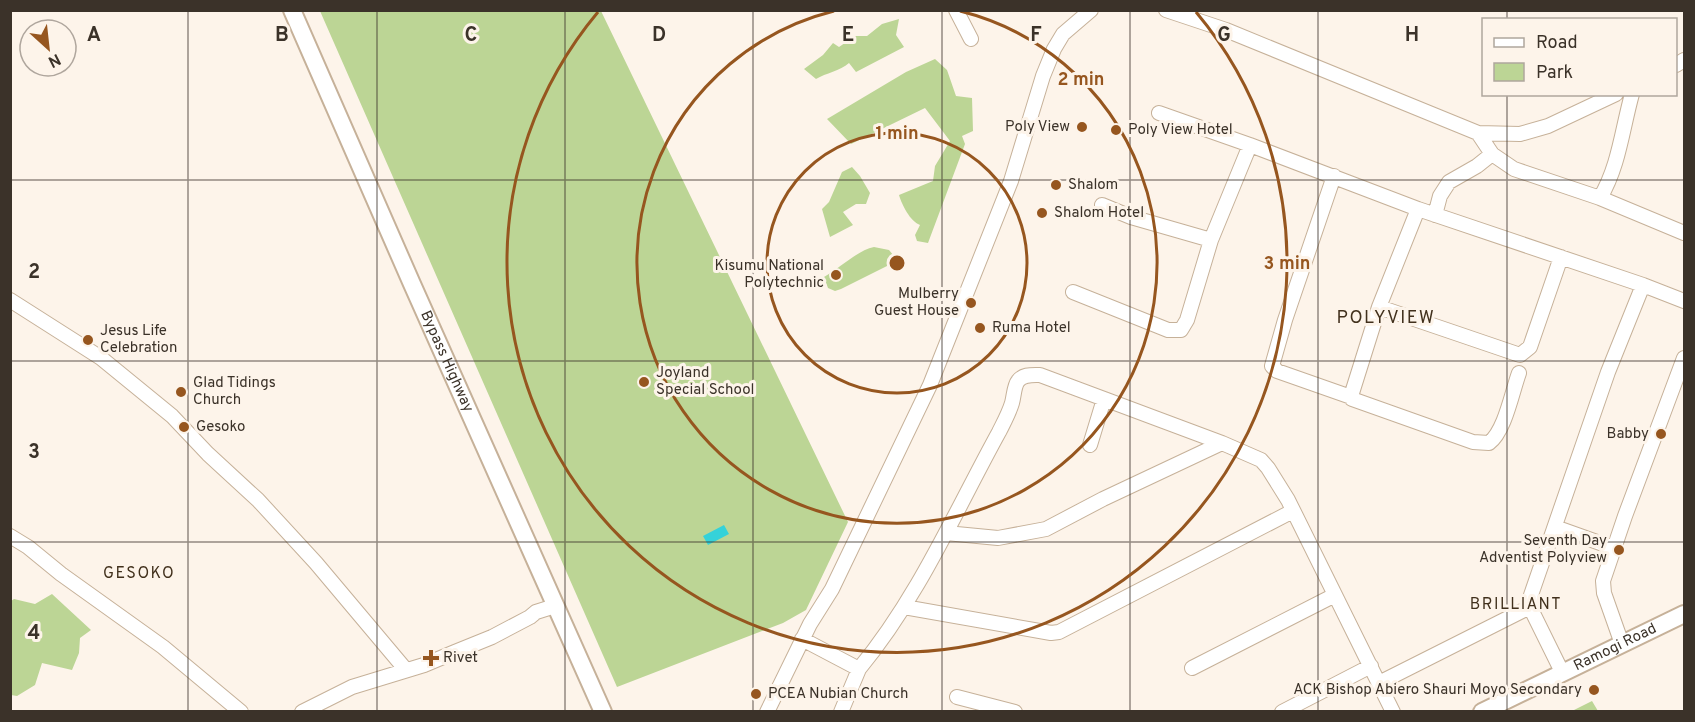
<svg xmlns="http://www.w3.org/2000/svg" width="1695" height="722" font-family="Overpass,sans-serif">
<rect width="100%" height="100%" fill="#fdf4ea"/>
<path fill="#bcd595" d="M320 11H601L848 522 806 610 783 623 617 687Z
M899 19 896 35 904 47 856 72 849 63C840 71 826 73 816 79L804 69 823 55 833 43 839 47 855 36H867L882 24Z
M935 59 947 70 956 96 972 98 973 131 962 136 965 144 928 243 917 241 915 235 920 225C910 221 902 205 899 195L933 181 935 166 950 141 925 108 851 144 827 119 906 72Z
M852 167 860 176 870 193 866 204H856L843 212 853 225 830 237 822 209 829 202 842 172Z
M874 247 889 250 894 256 891 264 841 289 835 291 828 288 824 277C840 268 858 250 874 247Z
M52 594 91 630 80 638 79 653 72 670 42 663 35 685 17 696 11 695V601L14 599 35 604Z
M1592 701 1598 711H1572Z"/>
<path fill="#35d2d9" d="M724 525 729 534 708 545 703 536Z"/>
<g fill="none" stroke-linecap="round" stroke-linejoin="round">
<defs>
<path id="minor" d="M956 10 971 39
M1166 10 1226 30 1478 133 1520 134 1548 126 1616 94
M1676 65 1684 60
M1159 113 1250 145 1418 209 1643 285
M1478 133 1492 154 1514 169 1600 198 1684 233
M1334 176 1285 320 1272 366 1277 371 1351 397
M1600 198C1619 166 1622 130 1632 94
M1102 205 1131 217 1211 240
M1418 209 1379 307 1352 393V399L1473 442 1489 443C1505 431 1512 392 1519 373
M1435 215 1440 196 1449 182 1477 166 1492 154
M1073 292 1168 330H1181L1187 320 1211 240 1250 145
M10 300 101 358 172 416 208 454 258 500 316 563 406 670
M1379 307 1520 355 1530 347 1561 257
M1090 445 1104 399
M1555 527 1614 548
M946 533 998 538 1046 529 1103 499 1222 443
M10 536 28 547 61 574 163 647 241 712
M904 607 1051 633 1059 632 1293 511
M802 639 859 669C918 598 955 512 999 432 1004 422 1009 413 1012 403 1014 396 1014 386 1018 381 1023 374 1032 375 1040 375L1222 443 1261 460 1268 468 1288 500 1393 712
M1622 644 1604 593 1603 581 1625 516 1684 358
M1192 668 1335 595
M1562 672 1530 607 1531 595 1608 372 1643 285 1684 301
M1379 683 1530 607
M957 697 1015 712
M302 712 352 687 424 665 455 652 492 637 530 617 536 612 555 606
M767 712 810 624 832 589 930 385 1011 181 1043 76 1054 49 1063 34 1091 10
M841 712 859 669
M1282 712 1371 666"/>
<g id="major">
<path id="s1" d="M292 10 412 284 603 712"/>
<path id="s2" d="M1482 712 1684 614"/>
</g>
</defs>
<use href="#minor" stroke="#c6b199" stroke-width="16"/>
<use href="#major" stroke="#c6b199" stroke-width="20"/>
<use href="#minor" stroke="#fff" stroke-width="14"/>
<use href="#major" stroke="#fff" stroke-width="16"/>
</g>
<path fill="none" stroke="#3b3229" stroke-width="1.5" stroke-opacity="0.55" d="M188 10V712M377 10V712M565 10V712M753 10V712M942 10V712M1130 10V712M1318 10V712M1507 10V20M1507 94V712M10 180H1684M10 361H1684M10 542H1684"/>
<g fill="none" stroke="#96561f" stroke-width="3">
<circle cx="897" cy="263" r="130"/>
<path d="M960 11A260 260 0 1 1 834 11"/>
<path d="M1196 12A390 390 0 1 1 598 12"/>
</g>
<g fill="#96561f" stroke="#fdf4ea" stroke-width="2">
<circle cx="1082" cy="127" r="6"/>
<circle cx="1116" cy="130" r="6"/>
<circle cx="1056" cy="185" r="6"/>
<circle cx="1042" cy="213" r="6"/>
<circle cx="836" cy="275" r="6"/>
<circle cx="971" cy="303" r="6"/>
<circle cx="980" cy="328" r="6"/>
<circle cx="88" cy="340" r="6"/>
<circle cx="644" cy="382" r="6"/>
<circle cx="181" cy="392" r="6"/>
<circle cx="184" cy="427" r="6"/>
<circle cx="1661" cy="434" r="6"/>
<circle cx="1619" cy="550" r="6"/>
<path d="M428 649h6v6h6v6h-6v6h-6v-6h-6v-6h6z"/>
<circle cx="1594" cy="690" r="6"/>
<circle cx="756" cy="694" r="6"/>
</g>
<g text-anchor="middle" dominant-baseline="central" stroke-width="6" stroke-linejoin="round" paint-order="stroke">
<g font-size="15" fill="#3b3229" stroke="#fdf4ea" text-anchor="start">
<text x="1070" y="127" text-anchor="end">Poly View</text>
<text x="1128" y="130">Poly View Hotel</text>
<text x="1068" y="185">Shalom</text>
<text x="1054" y="213">Shalom Hotel</text>
<text x="824" y="266" text-anchor="end">Kisumu National<tspan x="824" dy="17">Polytechnic</tspan></text>
<text x="959" y="294" text-anchor="end">Mulberry<tspan x="959" dy="17">Guest House</tspan></text>
<text x="992" y="328">Ruma Hotel</text>
<text x="100" y="331">Jesus Life<tspan x="100" dy="17">Celebration</tspan></text>
<text x="656" y="373">Joyland<tspan x="656" dy="17">Special School</tspan></text>
<text x="193" y="383">Glad Tidings<tspan x="193" dy="17">Church</tspan></text>
<text x="196" y="427">Gesoko</text>
<text x="1649" y="434" text-anchor="end">Babby</text>
<text x="1607" y="541" text-anchor="end">Seventh Day<tspan x="1607" dy="17">Adventist Polyview</tspan></text>
<text x="443" y="658">Rivet</text>
<text x="1582" y="690" text-anchor="end">ACK Bishop Abiero Shauri Moyo Secondary</text>
<text x="768" y="694">PCEA Nubian Church</text>
</g>
<g font-size="15" fill="#3b3229" stroke="#fdf4ea">
<text stroke="none"><textPath href="#s1" startOffset="384">Bypass Highway</textPath></text>
<text stroke="none"><textPath href="#s2" startOffset="148">Ramogi Road</textPath></text>
</g>
<g font-size="16" letter-spacing="1.5" fill="#41301c" stroke="#fdf4ea">
<text x="139" y="574">GESOKO</text>
<text x="1516" y="605">BRILLIANT</text>
</g>
<g font-size="18" letter-spacing="1.5" fill="#41301c" stroke="#fdf4ea">
<text x="1386" y="318">POLYVIEW</text>
</g>
</g>
<g font-size="20" text-anchor="middle" font-weight="bold" fill="#3b3229" stroke="#fdf4ea" stroke-width="6" stroke-linejoin="round" paint-order="stroke">
<text x="94" y="41">A</text>
<text x="282" y="41">B</text>
<text x="471" y="41">C</text>
<text x="659" y="41">D</text>
<text x="848" y="41">E</text>
<text x="1036" y="41">F</text>
<text x="1224" y="41">G</text>
<text x="1412" y="41">H</text>
<text x="34" y="278">2</text>
<text x="34" y="458">3</text>
<text x="34" y="639">4</text>
</g>
<circle cx="897" cy="263" r="9" fill="#96561f" stroke="#fdf4ea" stroke-width="3"/>
<g font-size="18" text-anchor="middle" font-weight="bold" fill="#96561f" stroke="#fdf4ea" stroke-width="6" stroke-linejoin="round" paint-order="stroke">
<text x="1081" y="85">2 min</text>
<text x="897" y="139">1 min</text>
<text x="1287" y="269">3 min</text>
</g>
<rect width="1695" height="722" fill="none" stroke="#3b3229" stroke-width="24"/>
<rect x="1482" y="18" width="195" height="78" fill="#fdf4ea" stroke="#afa69d" stroke-width="1.5"/>
<rect x="1494" y="38" width="30" height="9" fill="#ffffff" stroke="#afa69d" stroke-width="1.5"/>
<text x="1536" y="48" font-size="18" fill="#3b3229">Road</text>
<rect x="1494" y="63" width="30" height="18" fill="#bcd595" stroke="#afa69d" stroke-width="1.5"/>
<text x="1536" y="78" font-size="18" fill="#3b3229">Park</text>
<g transform="translate(48 48) rotate(153)"><circle r="28" fill="#fdf4ea" stroke="#afa69d" stroke-width="1.5"/>
<path d="M0-4.5L10 22L0 15L-10 22Z" fill="#96561f"/>
<text y="-9" font-size="16" font-weight="bold" text-anchor="middle" fill="#3b3229">N</text>
</g>
</svg>
